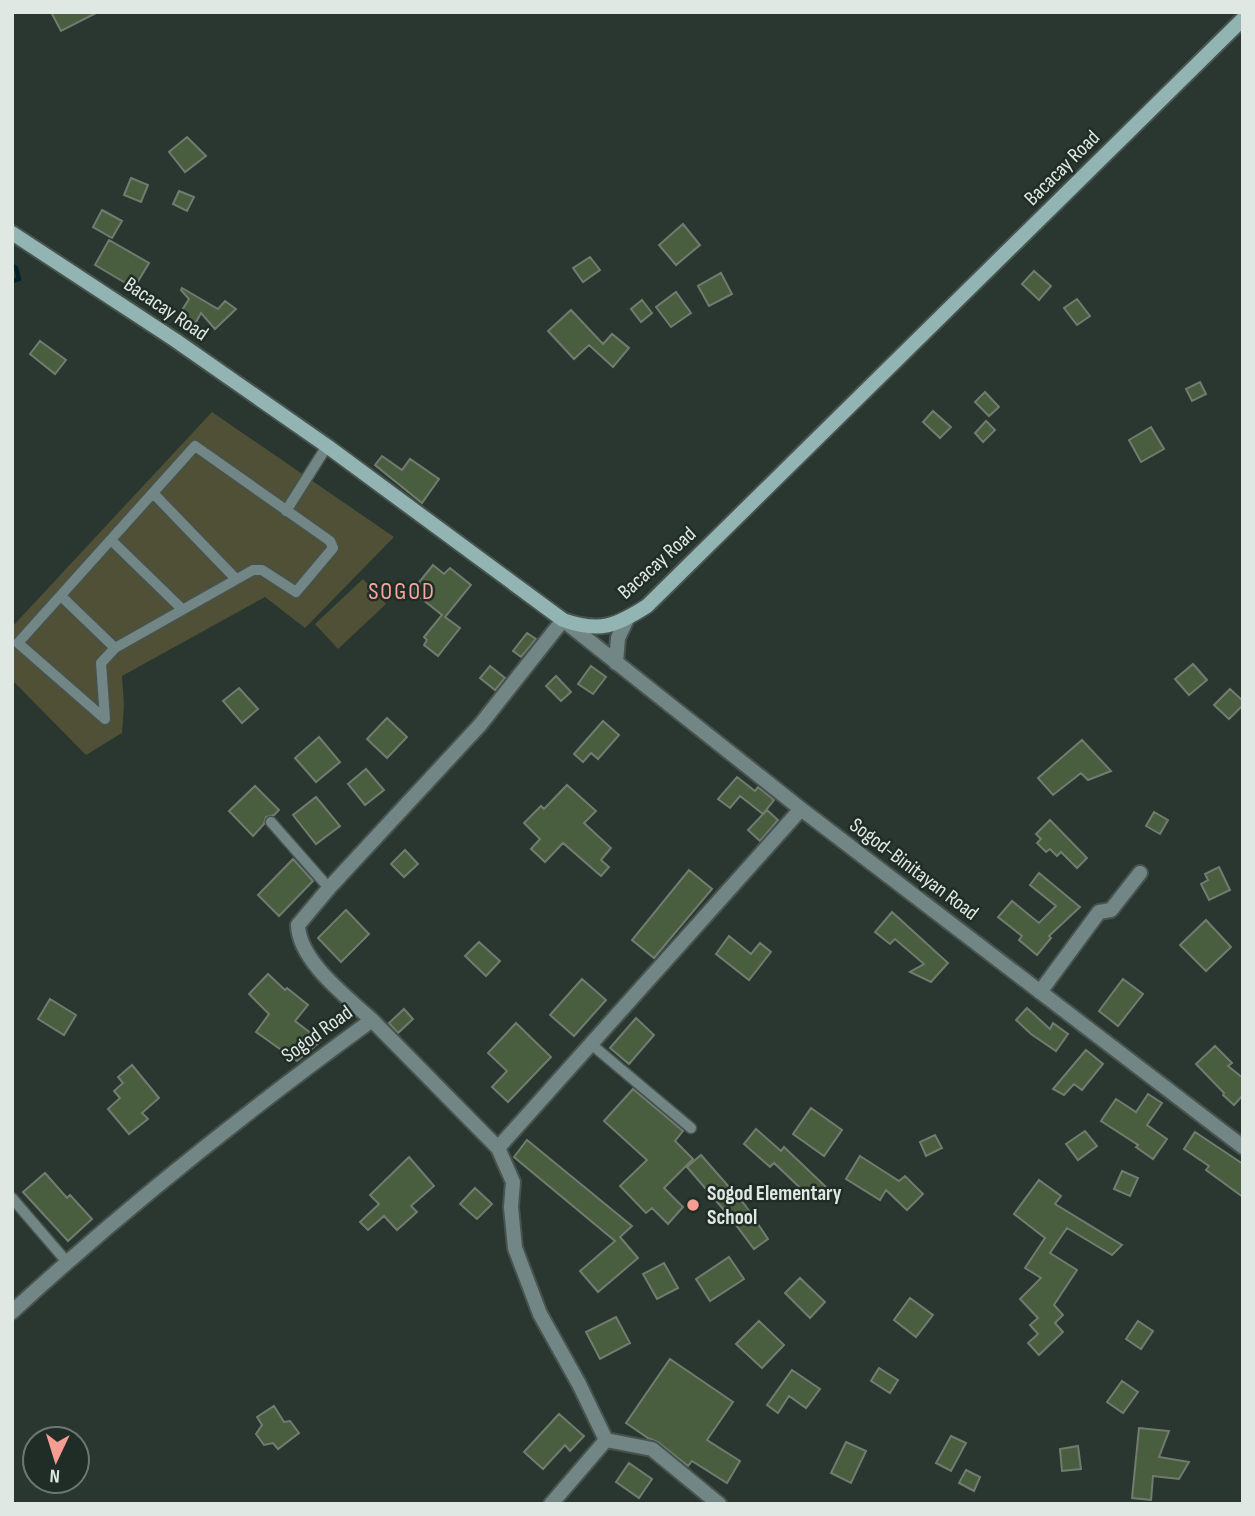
<svg xmlns="http://www.w3.org/2000/svg" width="1255" height="1516" font-family="'Sofia Sans Condensed',sans-serif">
<rect width="100%" height="100%" fill="#2a3731"/>
<path fill="#4f5036" d="M212 412 394 537 305 628 265 597 122 676 124 706 122 733 86 755 12 680V627Z
M363 579 386 604 338 649 315 624Z"/>
<g fill="none" stroke-linecap="round" stroke-linejoin="round">
<path stroke="#00212a" stroke-width="4.5" d="M12 265 16 268 19 279 12 281"/>
</g>
<path fill="#485e3e" stroke="#727b6f" stroke-width="2" d="M51 12H98L61 31Z
M187 137 206 156 185 172 169 152Z
M131 178 148 185 141 202 124 195Z
M179 191 194 197 187 211 173 204Z
M102 210 122 221 112 238 93 227Z
M683 224 700 245 676 265 659 245Z
M109 240 149 263 134 288 95 265Z
M590 257 600 270 583 282 573 268Z
M1034 271 1051 286 1039 300 1022 284Z
M721 273 732 294 709 306 698 286Z
M182 288 218 309 225 301 236 309 215 329 201 313 195 324 179 315 189 299 181 290Z
M676 292 691 313 671 327 656 307Z
M1077 299 1090 316 1077 325 1064 308Z
M642 300 652 313 641 322 631 309Z
M571 310 603 344 612 334 629 348 613 367 589 345 574 359 548 331Z
M40 341 66 360 55 374 30 354Z
M1200 382 1206 394 1192 401 1186 389Z
M985 392 999 407 989 416 975 402Z
M933 411 951 427 940 438 923 422Z
M986 421 995 430 983 442 975 433Z
M1151 427 1164 449 1141 462 1129 440Z
M382 456 402 470 410 459 439 479 422 503 375 465Z
M433 565 444 574 450 568 471 585 445 617 460 628 438 656 424 645 427 640 424 637 442 615 412 591Z
M527 633 536 639 521 657 513 651Z
M1193 664 1207 680 1189 695 1175 679Z
M490 666 505 678 495 690 480 678Z
M591 666 606 677 593 694 578 684Z
M556 676 571 692 561 701 546 686Z
M239 688 258 709 242 723 223 701Z
M1230 689 1243 701V705L1229 719 1214 705Z
M387 718 407 737 387 758 367 739Z
M603 721 619 735 598 759 591 753 583 762 574 754Z
M319 737 340 762 316 782 295 758Z
M1082 740 1111 771 1088 780 1081 773 1053 795 1038 778Z
M366 769 384 790 365 805 348 784Z
M737 777 755 791 758 787 774 800 763 814 740 796 730 808 718 799Z
M567 785 596 811 584 823 611 848 601 860 609 867 601 876 563 843 545 862 531 849 540 839 524 823 541 806 544 809Z
M255 786 279 810 274 815 266 817 264 824 253 836 229 811Z
M316 797 340 826 316 844 293 815Z
M767 810 778 820 760 841 748 830Z
M1154 812 1168 820 1160 834 1146 826Z
M1050 820 1087 858 1077 868 1061 852 1057 856 1050 849 1046 852 1037 843 1041 839 1036 834Z
M405 850 418 864 404 877 391 864Z
M293 859 313 881 279 916 258 895Z
M1219 867 1230 890 1209 900 1201 884 1208 880 1205 874Z
M689 870 712 889 654 958 632 940Z
M1039 873 1080 907 1049 936 1051 938 1037 955 1019 940 1022 936 998 917 1012 901 1039 923 1056 906 1030 885Z
M346 910 369 934 341 962 318 938Z
M892 912 948 963 931 982 910 972 924 964 895 939 890 944 875 932Z
M1206 920 1231 947 1206 971 1180 945Z
M729 936 751 954 760 943 771 952 749 980 716 954Z
M479 942 500 961 486 976 465 956Z
M268 974 285 990 287 988 308 1005 295 1021 321 1041 297 1061 256 1032 269 1014 249 994Z
M582 979 606 1000 574 1036 550 1015Z
M1123 979 1143 994 1118 1026 1099 1011Z
M50 999 76 1015 64 1035 38 1019Z
M1027 1008 1050 1029 1053 1023 1068 1034 1056 1051 1031 1034 1016 1020Z
M404 1009 413 1019 398 1033 389 1023Z
M636 1018 654 1035 629 1064 610 1048Z
M516 1023 551 1057 508 1102 492 1087 507 1071 488 1053Z
M1215 1046 1232 1063 1228 1066 1243 1078V1095L1234 1105 1223 1095 1224 1093 1196 1064Z
M1086 1050 1103 1064 1082 1090 1074 1084 1064 1095 1053 1089Z
M132 1065 159 1098 142 1113 148 1119 129 1134 108 1109 120 1098 114 1091 123 1083 118 1077Z
M633 1089 683 1131 675 1141 693 1159 664 1188 683 1207 668 1224 652 1208 646 1213 620 1186 647 1160 604 1121Z
M1148 1094 1162 1103 1147 1125 1167 1139 1153 1159 1136 1147 1138 1145 1101 1121 1116 1099 1136 1112Z
M811 1108 842 1130 824 1156 793 1134Z
M756 1129 781 1151 784 1147 827 1188 814 1201 774 1163 770 1167 744 1144Z
M1085 1131 1097 1146 1078 1160 1066 1144Z
M1195 1132 1243 1164V1197L1206 1170 1209 1166 1184 1149Z
M935 1135 942 1148 926 1156 920 1142Z
M527 1140 632 1226 620 1237 638 1258 598 1292 580 1271 615 1241 514 1157Z
M701 1155 745 1205 768 1239 754 1249 730 1217 687 1167Z
M860 1156 899 1181 905 1176 923 1194 907 1210 886 1190 880 1200 846 1179Z
M409 1157 434 1186 411 1206 417 1212 397 1230 384 1216 368 1230 360 1222 379 1204 370 1195Z
M1122 1171 1138 1178 1130 1196 1114 1189Z
M45 1173 67 1198 70 1195 92 1219 68 1241 23 1192Z
M1039 1180 1061 1196 1055 1204 1122 1245 1112 1255 1067 1228 1050 1253 1077 1270 1054 1305 1063 1315 1055 1323 1063 1332 1039 1355 1028 1343 1038 1334 1030 1325 1038 1318 1020 1299 1041 1278 1025 1268 1045 1238 1014 1214Z
M475 1188 492 1204 477 1219 460 1204Z
M729 1257 744 1279 710 1301 696 1279Z
M664 1263 678 1288 657 1299 643 1274Z
M800 1278 825 1302 810 1318 785 1293Z
M910 1298 933 1315 916 1337 894 1320Z
M616 1317 630 1343 600 1359 586 1332Z
M759 1321 784 1345 762 1368 736 1344Z
M1138 1321 1153 1331 1141 1349 1126 1339Z
M670 1359 733 1402 707 1440 740 1461 727 1483 692 1461 688 1466 658 1442 648 1438 626 1423Z
M879 1368 898 1380 890 1393 871 1381Z
M792 1370 820 1389 806 1408 789 1396 778 1413 767 1405Z
M1122 1381 1138 1392 1123 1413 1107 1402Z
M274 1406 284 1422 290 1421 299 1433 278 1449 273 1443 264 1445 256 1434 262 1425 257 1417Z
M559 1414 584 1436 570 1451 565 1445 543 1469 524 1452Z
M1139 1428 1169 1431 1159 1457 1189 1462 1179 1479 1153 1476 1151 1500 1132 1498Z
M951 1436 966 1443 951 1471 936 1463Z
M846 1442 866 1451 851 1483 831 1473Z
M1078 1446 1081 1469 1062 1471 1060 1449Z
M629 1463 652 1479 639 1498 616 1482Z
M966 1470 980 1477 974 1491 959 1483Z"/>
<g fill="none" stroke-linecap="round" stroke-linejoin="round">
<defs>
<path id="service" d="M195 446 330 541 333 548 296 592 262 570H253L115 648 101 663 105 719 18 643Z
M153 493 236 579
M286 511 327 446
M111 540 182 609
M61 596 115 648
M271 822 329 888
M591 1044 691 1128
M12 1198 67 1262"/>
<path id="minor" d="M616 663 618 638 627 619
M1040 992 1099 912 1111 910 1140 873
M372 1020 498 1148 513 1182 511 1207 515 1248 540 1314 579 1384 606 1440 551 1504
M498 1148 801 809
M12 1312C126 1207 247 1111 372 1020 347 997 299 961 298 925L329 888 480 725 563 620 801 809 1243 1147
M606 1440 652 1449 719 1504"/>
<path id="secondary" d="M12 233 175 340 327 446 563 620C600 633 616 626 647 606L1243 19"/>
</defs>
<use href="#service" stroke="#47534e" stroke-width="13"/>
<use href="#minor" stroke="#47534e" stroke-width="18"/>
<use href="#secondary" stroke="#47534e" stroke-width="18"/>
<use href="#service" stroke="#718685" stroke-width="10"/>
<use href="#minor" stroke="#718685" stroke-width="14"/>
<use href="#secondary" stroke="#92b5b3" stroke-width="14"/>
</g>
<circle fill="#f59c93" stroke="#202d27" stroke-width="2.5" cx="693" cy="1205" r="7"/>
<g text-anchor="middle" dominant-baseline="central" stroke-width="5" stroke-linejoin="round" paint-order="stroke">
<g font-size="21" fill="#e0e8e4" stroke="#202d27">
<text transform="translate(1062 168) rotate(-45)">Bacacay Road</text>
<text transform="translate(166 309) rotate(34)">Bacacay Road</text>
<text transform="translate(657 563) rotate(-42)">Bacacay Road</text>
<text transform="translate(914 869) rotate(37)">Sogod-Binitayan Road</text>
<text transform="translate(317 1034) rotate(-36)">Sogod Road</text>
</g>
<g font-size="21" font-weight="bold" fill="#e0e8e4" stroke="#202d27" text-anchor="start">
<text x="707" y="1193">Sogod Elementary<tspan x="707" dy="24">School</tspan></text>
</g>
<g font-size="24" letter-spacing="2" fill="#f9a69d" stroke="#202d27">
<text x="402" y="591">SOGOD</text>
</g>
</g>
<rect width="1255" height="1516" fill="none" stroke="#e0e8e4" stroke-width="28"/>
<g transform="translate(56 1460) rotate(184)"><circle r="33" fill="#202d27" stroke="#6d7873" stroke-width="2"/>
<path d="M0-5L12 26L0 18L-12 26Z" fill="#f59c93"/>
<text y="-10" font-size="19" font-weight="bold" text-anchor="middle" fill="#e0e8e4">N</text>
</g>
</svg>
